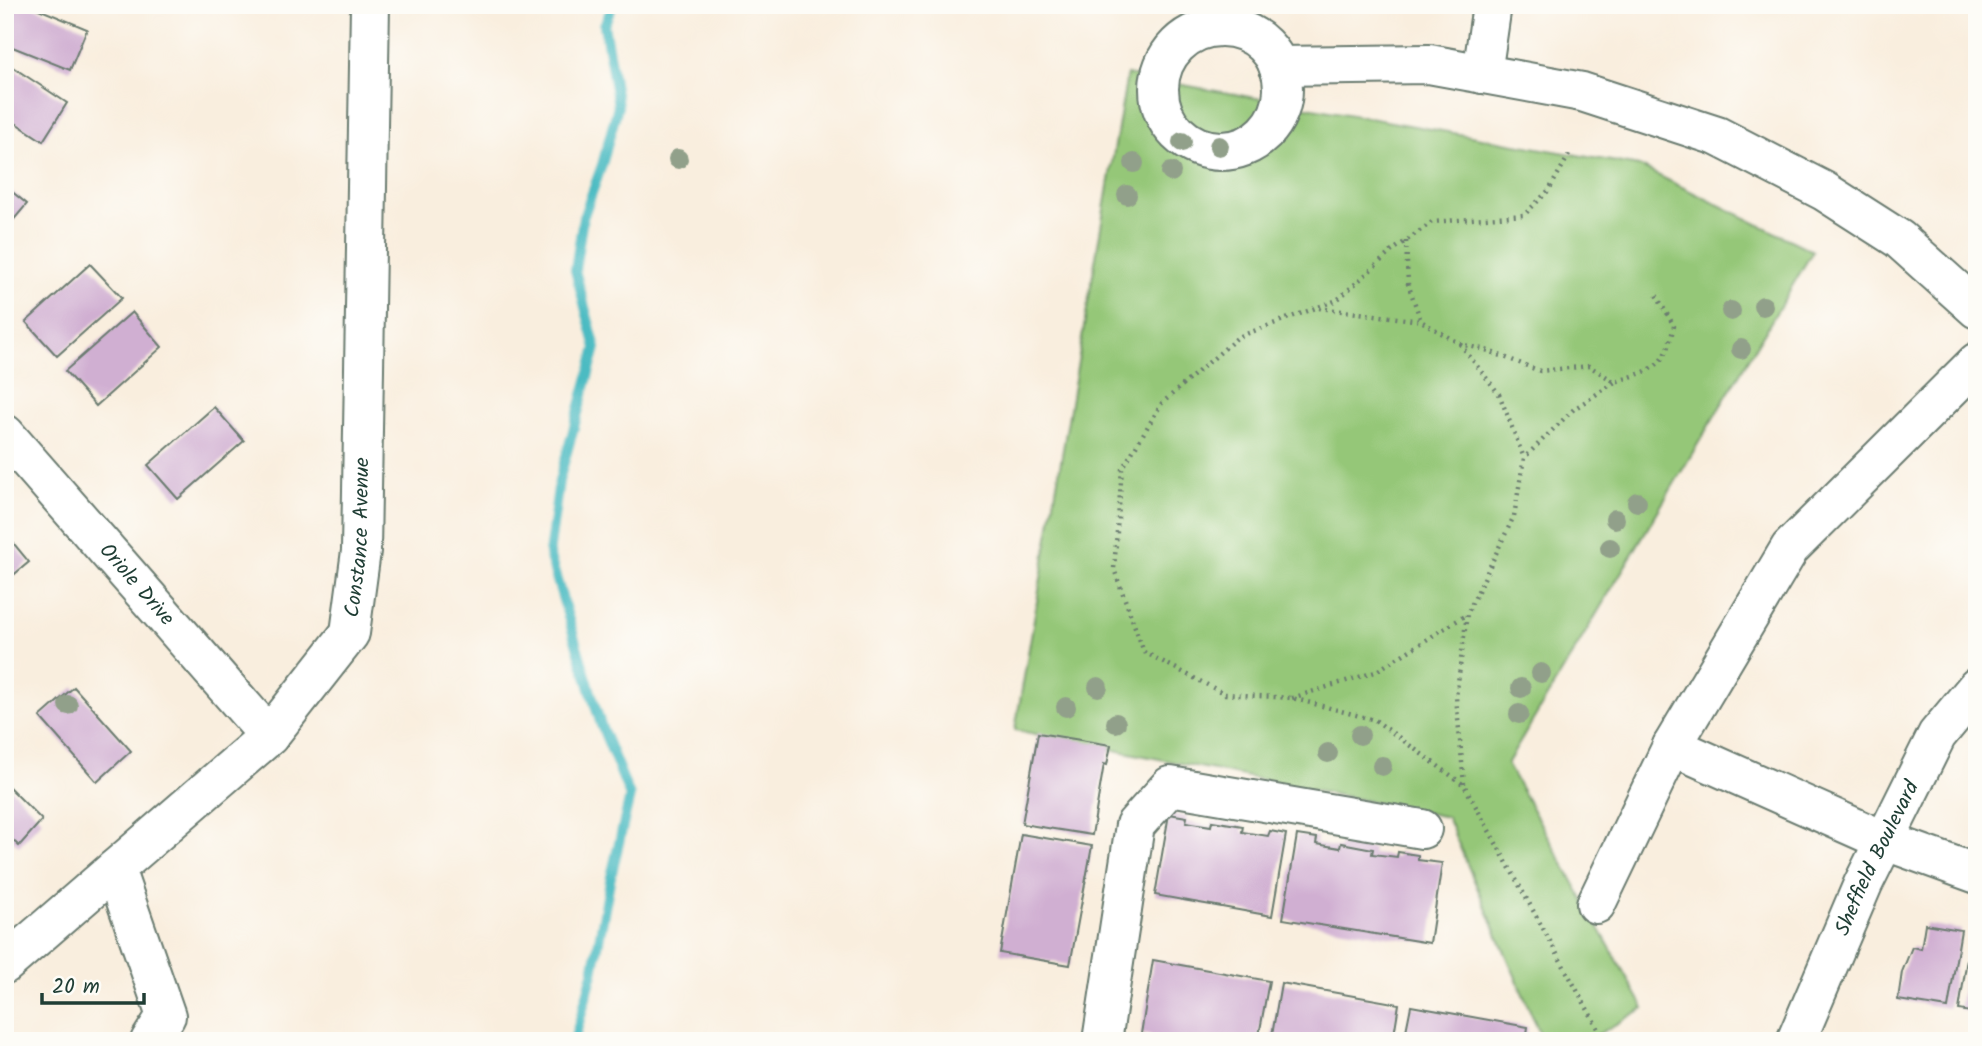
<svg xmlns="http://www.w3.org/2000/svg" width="1982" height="1046" font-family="Kalam,sans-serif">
<rect width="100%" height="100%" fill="#fdfcf7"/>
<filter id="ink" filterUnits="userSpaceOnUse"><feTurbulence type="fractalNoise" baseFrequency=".0143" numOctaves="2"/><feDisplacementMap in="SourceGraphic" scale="14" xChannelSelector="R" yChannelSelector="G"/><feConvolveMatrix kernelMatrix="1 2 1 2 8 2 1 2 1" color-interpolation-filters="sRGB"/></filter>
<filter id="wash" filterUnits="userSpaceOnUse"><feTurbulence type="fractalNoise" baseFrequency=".00686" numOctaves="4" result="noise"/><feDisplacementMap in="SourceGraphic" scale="28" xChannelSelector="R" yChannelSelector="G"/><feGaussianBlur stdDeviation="1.57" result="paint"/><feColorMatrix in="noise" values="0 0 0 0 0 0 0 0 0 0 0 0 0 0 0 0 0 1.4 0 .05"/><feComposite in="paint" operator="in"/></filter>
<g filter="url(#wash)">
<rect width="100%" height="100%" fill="#f9eede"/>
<path fill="#95c778" stroke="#5a8256" stroke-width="2" d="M1127 75 1639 166 1813 251 1507 764 1644 1008 1586 1041H1543L1447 817 1015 730Z"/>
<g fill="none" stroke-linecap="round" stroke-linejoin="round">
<path stroke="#4cbbc2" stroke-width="10" d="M574 1041 593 973 610 881 630 796 601 725 549 554 559 481 596 348 575 270 583 218 602 165 618 106 604 25 613 5"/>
</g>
<g id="blocks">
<path fill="#d0afd2" d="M5 5H29L87 29 70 70 5 44Z
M5 62 67 103 43 141 5 116Z
M5 186 27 204 5 230Z
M90 264 122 298 57 356 26 322Z
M132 312 162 347 96 406 65 371Z
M214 407 244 441 178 499 148 465Z
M5 533 29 562 5 582Z
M74 687 131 751 97 782 40 717Z
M1038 733 1111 745 1107 765 1104 764 1092 835 1022 824Z
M5 783 42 820 19 846 5 833Z
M1169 814 1187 817 1186 822 1211 826 1212 821 1243 826 1242 832 1268 836 1270 831 1286 834 1272 916 1155 895Z
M1021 834 1092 846 1070 965 1000 953Z
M1297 835 1317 838 1316 844 1340 848 1341 843 1373 849 1372 854 1397 857 1398 852 1418 855V860L1442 863 1430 943 1283 919Z
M1925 924 1961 930 1948 1008 1898 1000 1902 972 1912 947 1921 949Z
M1972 927 1977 928V1013L1959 1010Z
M1153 960 1269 981 1258 1041H1177L1141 1034Z
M1281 983 1399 1004 1393 1041H1271Z
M1411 1006 1528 1027 1526 1041H1404Z"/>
</g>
</g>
<g filter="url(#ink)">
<use href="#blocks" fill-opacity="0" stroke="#6b7b70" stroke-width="2"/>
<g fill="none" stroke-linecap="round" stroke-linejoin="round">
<defs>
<g id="minor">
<circle cx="1221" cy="89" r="62"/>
<path d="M1278 66 1429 64 1582 92 1717 136 1824 191 1899 239 1977 309"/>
<path d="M1482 74 1492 5"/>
<path id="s1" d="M5 434 269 736"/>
<path d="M1672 746 1883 840 1977 874"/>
<path d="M115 869 166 1016 150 1041"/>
<path d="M1596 904 1672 746 1790 548 1977 362"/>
<path id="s2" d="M5 964 269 736 350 633 361 551 370 5"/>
<path d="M1102 1041 1135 825 1170 786 1422 829"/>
<path id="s3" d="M1796 1041 1863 884 1937 735 1977 687"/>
</g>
</defs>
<use href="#minor" stroke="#6b7b70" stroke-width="42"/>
<path stroke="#6b7b70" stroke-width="4.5" stroke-dasharray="2 5" stroke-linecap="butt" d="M1569 155 1549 190 1524 215 1432 222 1392 251 1337 300 1238 337 1162 403 1122 469 1114 569 1144 652 1225 694 1292 698 1375 720 1464 785 1605 1041
M1406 241 1408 284 1421 321
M1319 308 1421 321 1460 344 1486 350 1540 371 1589 366 1615 382C1656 368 1663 370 1674 326L1655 293
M1460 344 1499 394 1524 458
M1292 698 1375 672 1466 615
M1464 784 1456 697 1467 614 1514 516 1524 458 1574 409 1615 382"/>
<use href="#minor" stroke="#fff" stroke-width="38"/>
</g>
<g fill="#91a08a">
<circle cx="1182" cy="142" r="10"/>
<circle cx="1219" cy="146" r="10"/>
<circle cx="678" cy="159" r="10"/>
<circle cx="1134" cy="163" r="10"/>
<circle cx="1171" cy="172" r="10"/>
<circle cx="1127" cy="195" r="10"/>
<circle cx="1763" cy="306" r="10"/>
<circle cx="1731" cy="311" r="10"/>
<circle cx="1741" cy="349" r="10"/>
<circle cx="1637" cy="502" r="10"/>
<circle cx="1615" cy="519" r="10"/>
<circle cx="1610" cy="548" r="10"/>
<circle cx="1541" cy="673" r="10"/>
<circle cx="1098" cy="687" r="10"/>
<circle cx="1521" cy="688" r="10"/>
<circle cx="68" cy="705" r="10"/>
<circle cx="1066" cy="707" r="10"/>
<circle cx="1519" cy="714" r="10"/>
<circle cx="1116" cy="723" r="10"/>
<circle cx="1360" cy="735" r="10"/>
<circle cx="1328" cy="753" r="10"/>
<circle cx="1382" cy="766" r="10"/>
</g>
</g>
<g text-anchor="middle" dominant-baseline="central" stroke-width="7" stroke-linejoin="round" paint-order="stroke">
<g font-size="21" fill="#1f3d34" stroke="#fdfcf7">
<text stroke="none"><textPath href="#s2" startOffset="576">Constance Avenue</textPath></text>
<text stroke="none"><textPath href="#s1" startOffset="200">Oriole Drive</textPath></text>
<text stroke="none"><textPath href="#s3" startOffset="200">Sheffield Boulevard</textPath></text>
</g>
</g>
<rect width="1982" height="1046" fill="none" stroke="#fdfcf7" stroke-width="28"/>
<path d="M42 993v10h102v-10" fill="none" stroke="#1f3d34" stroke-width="3.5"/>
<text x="52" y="993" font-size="21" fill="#1f3d34" stroke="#fdfcf7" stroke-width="5" paint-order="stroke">20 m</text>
</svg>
